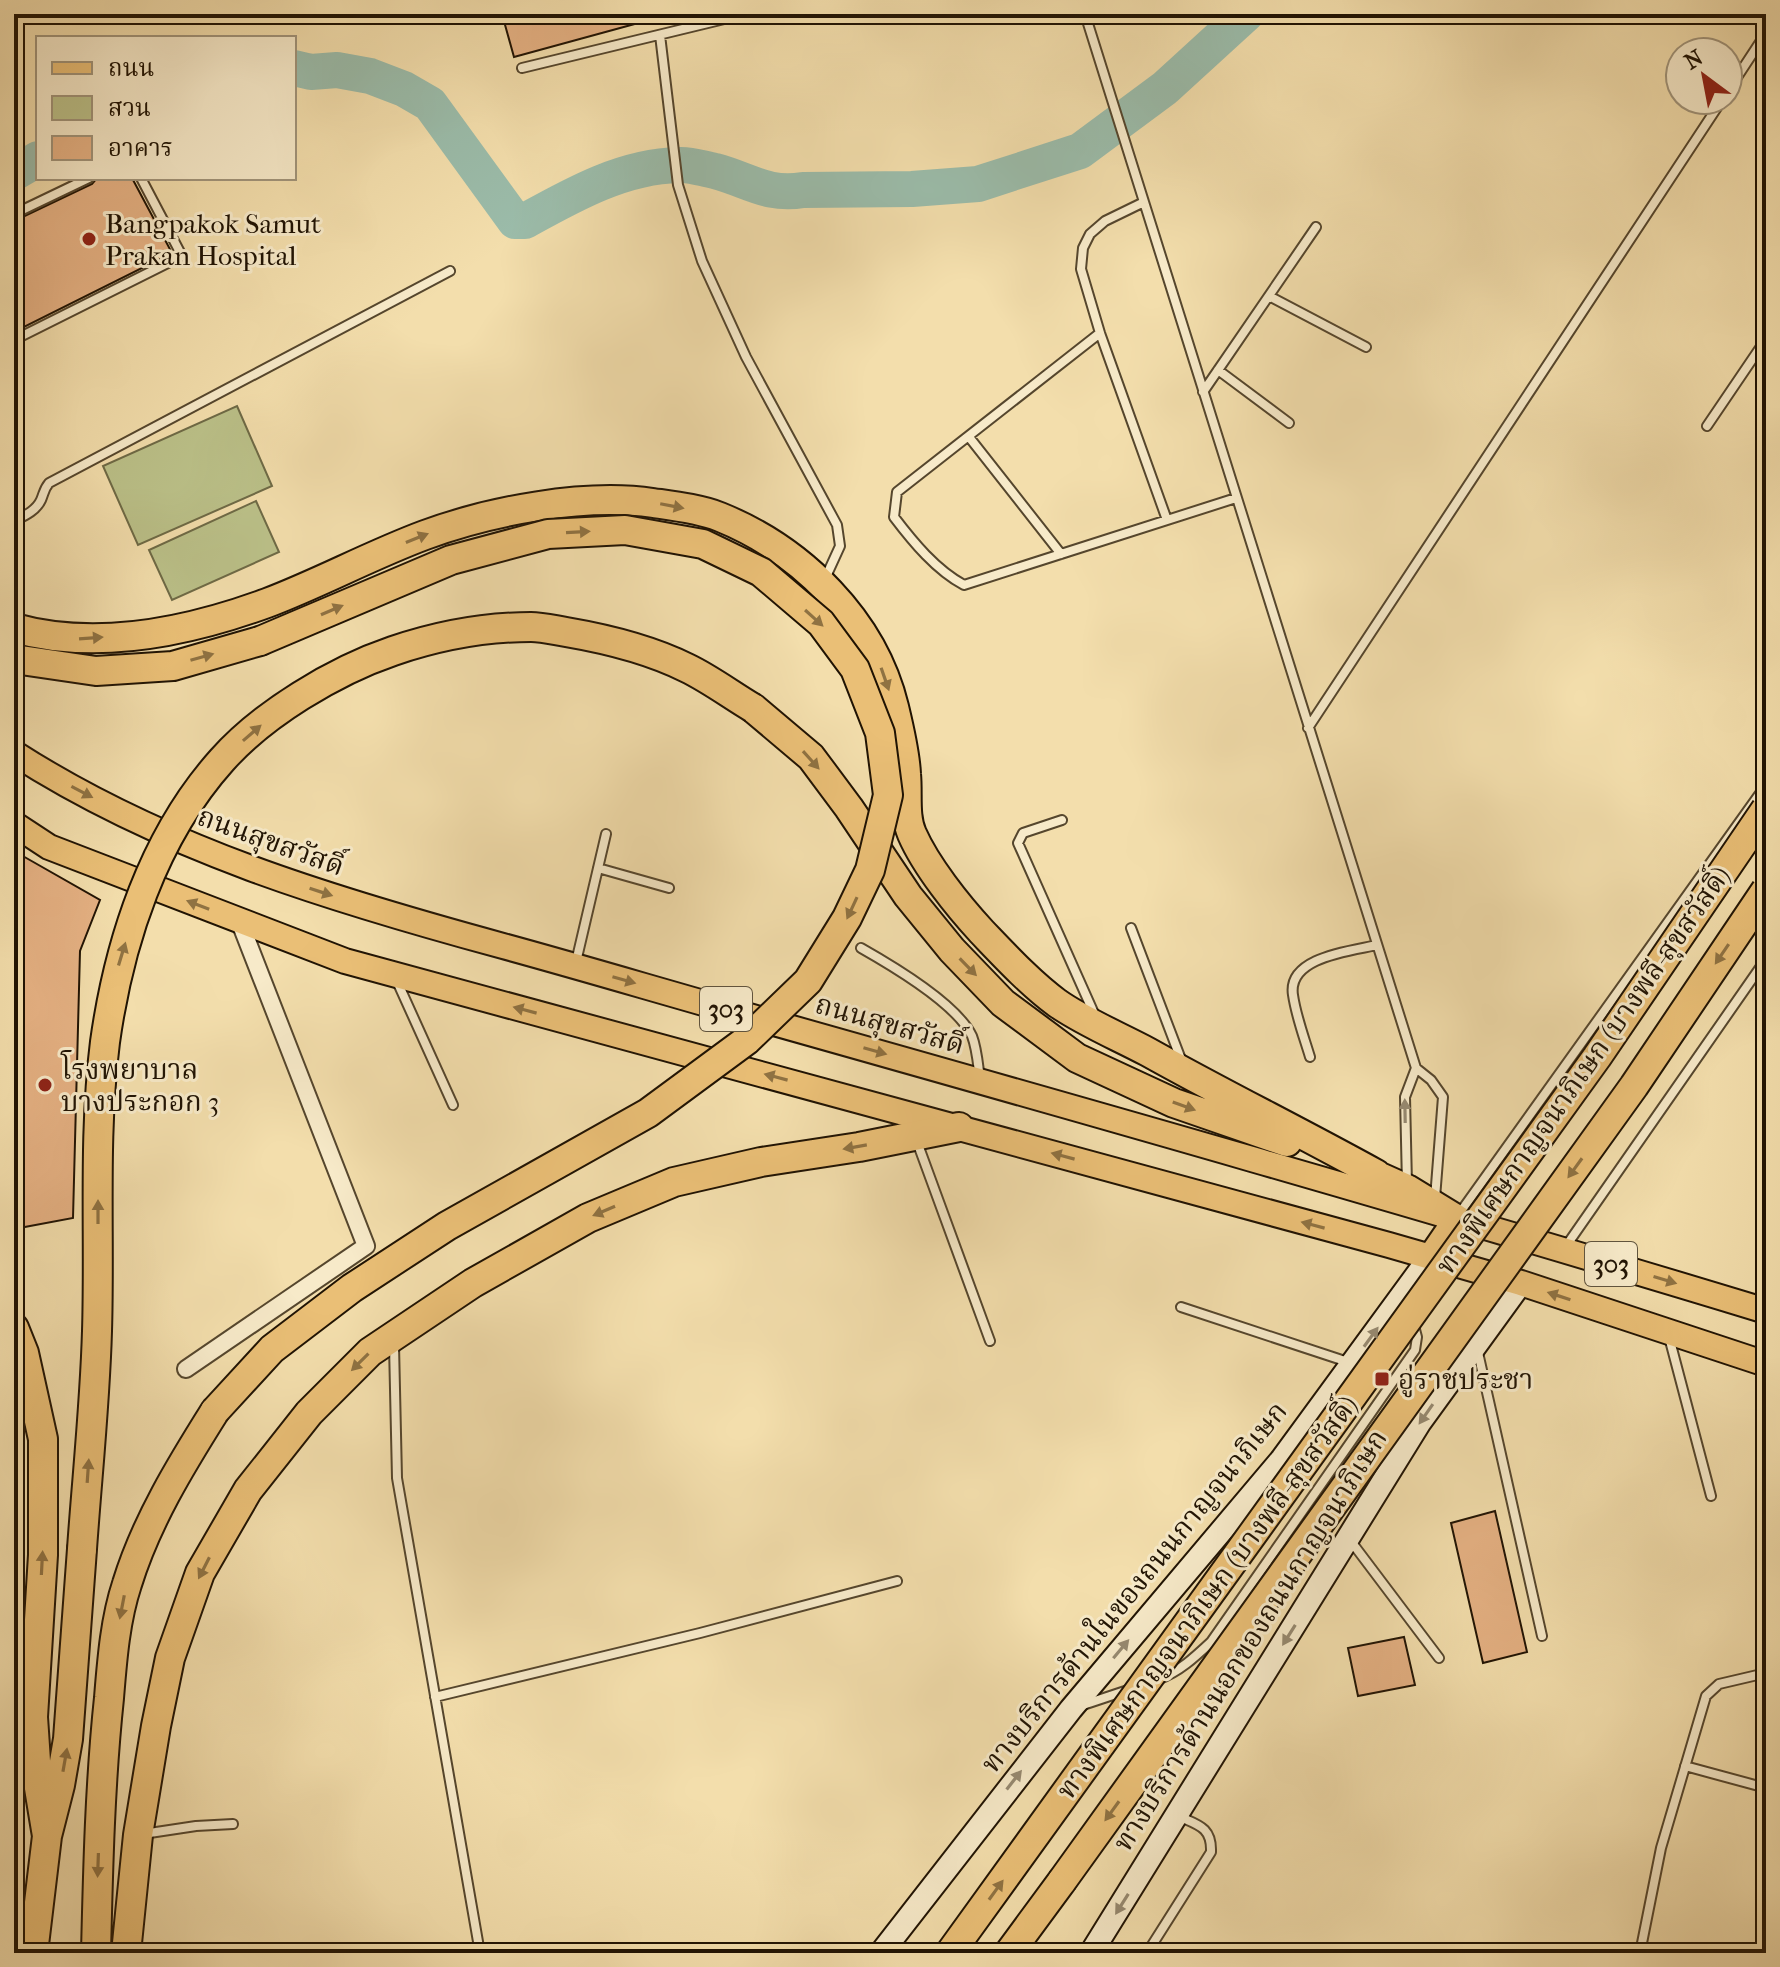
<svg xmlns="http://www.w3.org/2000/svg" width="1780" height="1967" font-family="'IM FELL French Canon','Noto Serif Thai',serif">
<rect width="100%" height="100%" fill="#f3deac"/>
<filter id="stains"><feTurbulence type="fractalNoise" baseFrequency=".0025" numOctaves="4"/><feColorMatrix values="0 0 0 0 .2 0 0 0 0 .09 0 0 0 0 .02 0 0 0 .5 -.17"/></filter>
<radialGradient id="worn" r=".72"><stop offset=".6" stop-color="#630" stop-opacity="0"/><stop offset="1" stop-color="#630" stop-opacity=".3"/></radialGradient>
<path fill="#bbc189" stroke="#6e6a46" stroke-width="2" d="M237 406 272 486 138 545 103 466Z
M256 501 279 552 172 600 149 550Z"/>
<g fill="none" stroke-linecap="round" stroke-linejoin="round">
<path stroke="#9bbcaa" stroke-width="36" d="M294 68 311 72 337 70 370 76 404 89 430 104 515 221H525C572 195 623 166 679 165 691 164 703 169 715 171 749 180 767 196 803 190L912 189 978 184 1080 151 1165 88 1246 14
M14 173 38 159"/>
</g>
<path fill="#e5b183" stroke="#201303" stroke-width="2" d="M502 14H652L653 19 514 57Z
M132 178 172 253 14 332V221L92 184 97 178Z
M14 851 100 900 80 951 73 1218 14 1229Z
M1495 1511 1527 1652 1483 1663 1451 1523Z
M1404 1637 1415 1685 1358 1696 1348 1648Z"/>
<g fill="none" stroke-linecap="round" stroke-linejoin="round">
<defs>
<path id="service" d="M1085 14 1416 1068
M660 35 678 185 702 261 746 357 837 525 840 546 824 581
M522 68 745 14
M1728 91 1766 33
M1144 202 1105 221 1090 234 1083 248 1081 269 1100 333 1167 520
M14 214 89 178
M1269 296 1366 347
M1100 333 897 492 894 517C913 542 936 570 964 585L1236 498
M14 340 182 256 141 178
M1218 370 1289 423
M1203 392 1316 227
M1707 426 1766 339
M969 437 1061 554
M14 521C24 516 36 511 41 500 44 493 44 489 49 483L450 271
M1308 728 1722 100
M1062 820 1023 833 1018 843 1096 1018
M598 868 669 888
M1131 928 1182 1062
M861 948C891 965 957 1004 972 1036 977 1049 978 1065 980 1079
M576 962 606 834
M396 979 453 1105
M1310 1057C1304 1037 1296 1016 1293 995 1287 957 1351 951 1377 945
M916 1139 990 1341
M1407 1184 1405 1097 1416 1068 1431 1080 1443 1097 1435 1198
M1459 1214 1766 785
M1564 1249 1766 959
M1181 1307 1351 1363
M1669 1337 1711 1496
M394 1345 397 1478 480 1953
M1477 1348 1542 1636
M1350 1540 1439 1658
M1159 1679C1179 1672 1195 1657 1211 1642L1415 1350 1417 1337 1413 1322
M435 1697 700 1633 897 1581
M1083 1705 1131 1689
M1685 1766 1766 1788
M143 1834 196 1826 233 1824
M1147 1953 1211 1852C1212 1827 1198 1825 1178 1816
M1640 1953 1661 1848 1706 1696 1719 1684 1766 1673"/>
<path id="minor" d="M186 1369 366 1246 239 920
M14 1472V1487"/>
<path id="secondary" d="M881 1953 1071 1709 1282 1459 1430 1257
M1091 1953 1420 1422 1521 1283"/>
<path id="primary" d="M14 753C163 849 334 900 503 946 580 967 657 990 735 1012 1079 1109 1424 1207 1766 1311
M14 824 49 847 345 961 1389 1245 1521 1283 1766 1364
M1430 1257 1456 1219"/>
<path id="motorway" d="M14 628C96 651 188 632 267 603 320 583 371 555 425 535 490 511 584 493 653 503 674 506 700 509 720 517 801 550 873 620 894 707 899 728 905 752 906 774 908 794 904 816 912 834 926 866 958 906 982 932 1005 956 1030 983 1057 1003 1084 1022 1118 1036 1148 1052 1223 1094 1300 1132 1376 1174
M14 659 96 671 173 666 260 641
M753 708 811 757 849 808 908 896 952 950 1003 1003 1077 1058 1174 1103 1287 1142
M1360 1168 1407 1189 1456 1219
M14 1328 24 1353 43 1439V1555L33 1717 37 1776 47 1836
M33 1953 47 1836 60 1785 68 1739 82 1549
M96 1953C98 1868 100 1783 109 1698 112 1661 115 1620 127 1584 146 1522 181 1465 215 1411
M126 1953 138 1835 156 1726 170 1658 200 1573 248 1490 309 1413 370 1352 473 1283 588 1218 674 1182 761 1162 859 1147 959 1127
M1009 1953 1062 1881"/>
</defs>
<use href="#service" stroke="#55462d" stroke-width="12"/>
<use href="#minor" stroke="#55462d" stroke-width="20"/>
<use href="#secondary" stroke="#201303" stroke-width="26"/>
<use href="#primary" stroke="#201303" stroke-width="28"/>
<use href="#motorway" stroke="#201303" stroke-width="32"/>
<use href="#service" stroke="#f7eac9" stroke-width="8"/>
<use href="#minor" stroke="#f7eac9" stroke-width="16"/>
<use href="#secondary" stroke="#f7eac9" stroke-width="22"/>
<use href="#primary" stroke="#eabf76" stroke-width="24"/>
<use href="#motorway" stroke="#eabf76" stroke-width="28"/>
<defs>
<path id="motorway-bridge" d="M215 1411 272 1349 352 1288 447 1226 648 1113 747 1040 808 981 847 918 870 870 888 795 880 733 855 669 821 623 761 572 703 544 625 530 548 534 451 560 260 641
M82 1549C87 1477 95 1404 97 1331 100 1235 93 1138 105 1042 119 942 153 837 222 760 263 714 334 671 393 651 437 636 484 627 531 627 542 627 554 630 566 632 607 639 649 649 687 668 710 679 731 695 753 708
M1062 1881 1634 1086 1766 890
M950 1953 1597 1057 1766 809"/>
</defs>
<use href="#motorway-bridge" stroke="#201303" stroke-width="32" stroke-linecap="butt"/>
<use href="#motorway-bridge" stroke="#eabf76" stroke-width="28"/>
</g>
<defs><path id="oneway-solid" d="M-6-.8H1V-3.2L6.5 0L1 3.2V.8H-6Z" transform="scale(2)"/></defs>
<g fill="#8f7242">
<use href="#oneway-solid" transform="translate(672 506) rotate(11)"/>
<use href="#oneway-solid" transform="translate(578 532) rotate(-3)"/>
<use href="#oneway-solid" transform="translate(417 538) rotate(-22)"/>
<use href="#oneway-solid" transform="translate(332 610) rotate(-23)"/>
<use href="#oneway-solid" transform="translate(814 618) rotate(42)"/>
<use href="#oneway-solid" transform="translate(91 638) rotate(-4)"/>
<use href="#oneway-solid" transform="translate(202 657) rotate(-16)"/>
<use href="#oneway-solid" transform="translate(885 679) rotate(71)"/>
<use href="#oneway-solid" transform="translate(252 733) rotate(-41)"/>
<use href="#oneway-solid" transform="translate(811 760) rotate(48)"/>
<use href="#oneway-solid" transform="translate(82 792) rotate(28)"/>
<use href="#oneway-solid" transform="translate(321 892) rotate(18)"/>
<use href="#oneway-solid" transform="translate(198 905) rotate(-159)"/>
<use href="#oneway-solid" transform="translate(852 908) rotate(115)"/>
<use href="#oneway-solid" transform="translate(122 954) rotate(-73)"/>
<use href="#oneway-solid" transform="translate(1722 954) rotate(124)"/>
<use href="#oneway-solid" transform="translate(968 967) rotate(46)"/>
<use href="#oneway-solid" transform="translate(624 980) rotate(16)"/>
<use href="#oneway-solid" transform="translate(525 1010) rotate(-165)"/>
<use href="#oneway-solid" transform="translate(875 1051) rotate(16)"/>
<use href="#oneway-solid" transform="translate(776 1077) rotate(-165)"/>
<use href="#oneway-solid" transform="translate(1184 1106) rotate(20)"/>
<use href="#oneway-solid" transform="translate(855 1147) rotate(170)"/>
<use href="#oneway-solid" transform="translate(1063 1156) rotate(-165)"/>
<use href="#oneway-solid" transform="translate(1575 1168) rotate(126)"/>
<use href="#oneway-solid" transform="translate(604 1211) rotate(157)"/>
<use href="#oneway-solid" transform="translate(98 1212) rotate(-90)"/>
<use href="#oneway-solid" transform="translate(1313 1225) rotate(-165)"/>
<use href="#oneway-solid" transform="translate(1665 1280) rotate(17)"/>
<use href="#oneway-solid" transform="translate(1559 1296) rotate(-162)"/>
<use href="#oneway-solid" transform="translate(360 1362) rotate(135)"/>
<use href="#oneway-solid" transform="translate(88 1471) rotate(-86)"/>
<use href="#oneway-solid" transform="translate(42 1563) rotate(-87)"/>
<use href="#oneway-solid" transform="translate(204 1568) rotate(117)"/>
<use href="#oneway-solid" transform="translate(122 1607) rotate(101)"/>
<use href="#oneway-solid" transform="translate(65 1760) rotate(-80)"/>
<use href="#oneway-solid" transform="translate(1112 1811) rotate(126)"/>
<use href="#oneway-solid" transform="translate(98 1865) rotate(92)"/>
<use href="#oneway-solid" transform="translate(996 1890) rotate(-54)"/>
</g>
<g fill="#968970">
<use href="#oneway-solid" transform="translate(1405 1111) rotate(-91)"/>
<use href="#oneway-solid" transform="translate(1371 1337) rotate(-54)"/>
<use href="#oneway-solid" transform="translate(1426 1414) rotate(125)"/>
<use href="#oneway-solid" transform="translate(1289 1635) rotate(122)"/>
<use href="#oneway-solid" transform="translate(1121 1649) rotate(-50)"/>
<use href="#oneway-solid" transform="translate(1014 1780) rotate(-52)"/>
<use href="#oneway-solid" transform="translate(1122 1904) rotate(122)"/>
</g>
<g fill="#8f2418" stroke="#f7eac9" stroke-width="3">
<circle cx="89" cy="239" r="8"/>
<circle cx="45" cy="1085" r="8"/>
<rect x="1374" y="1371" width="16" height="16" rx="4"/>
</g>
<g text-anchor="middle" dominant-baseline="central" stroke-width="6" stroke-linejoin="round" paint-order="stroke">
<g fill="#f7eac9" stroke="#60543e" stroke-width="2">
<rect x="700" y="987" width="52" height="44" rx="6"/>
<rect x="1585" y="1242" width="52" height="44" rx="6"/>
</g>
<g font-size="26" font-weight="bold" fill="#201303">
<text x="726" y="1009">303</text>
<text x="1611" y="1264">303</text>
</g>
<g font-size="28" fill="#201303" stroke="#f7eac9" text-anchor="start">
<text x="105" y="223">Bangpakok Samut<tspan x="105" dy="32">Prakan Hospital</tspan></text>
<text x="61" y="1069">โรงพยาบาล<tspan x="61" dy="32">บางประกอก 3</tspan></text>
<text x="1398" y="1379">อู่ราชประชา</text>
</g>
<g font-size="28" fill="#201303" stroke="#f7eac9">
<text transform="translate(271 841) rotate(20)">ถนนสุขสวัสดิ์</text>
<text transform="translate(890 1024) rotate(16)">ถนนสุขสวัสดิ์</text>
<text transform="translate(1583 1070) rotate(-55)">ทางพิเศษกาญจนาภิเษก (บางพลี-สุขสวัสดิ์)</text>
<text transform="translate(1134 1587) rotate(-51)">ทางบริการด้านในของถนนกาญจนาภิเษก</text>
<text transform="translate(1207 1597) rotate(-54)">ทางพิเศษกาญจนาภิเษก (บางพลี-สุขสวัสดิ์)</text>
<text transform="translate(1250 1640) rotate(-58)">ทางบริการด้านนอกของถนนกาญจนาภิเษก</text>
</g>
</g>
<rect width="1780" height="1967" fill="none" stroke="#f3deac" stroke-width="48"/>
<rect x="16" y="16" width="1748" height="1935" fill="none" stroke="#201303" stroke-width="4"/>
<rect x="24" y="24" width="1732" height="1919" fill="none" stroke="#201303" stroke-width="2"/>
<rect x="36" y="36" width="260" height="144" fill="#f7eac9" stroke="#a1947a" stroke-width="2"/>
<rect x="52" y="62" width="40" height="12" fill="#eabf76" stroke="#a1947a" stroke-width="2"/>
<text x="108" y="76" font-size="24" fill="#201303">ถนน</text>
<rect x="52" y="96" width="40" height="24" fill="#bbc189" stroke="#a1947a" stroke-width="2"/>
<text x="108" y="116" font-size="24" fill="#201303">สวน</text>
<rect x="52" y="136" width="40" height="24" fill="#e5b183" stroke="#a1947a" stroke-width="2"/>
<text x="108" y="156" font-size="24" fill="#201303">อาคาร</text>
<g transform="translate(1704 76) rotate(328)"><circle r="38" fill="#f7eac9" stroke="#a1947a" stroke-width="2"/>
<path d="M0-6L14 30L0 20L-14 30Z" fill="#8f2418"/>
<text y="-12" font-size="22" font-weight="bold" text-anchor="middle" fill="#201303">N</text>
</g>
<rect width="100%" height="100%" filter="url(#stains)"/>
<rect width="100%" height="100%" fill="url(#worn)"/>
</svg>
